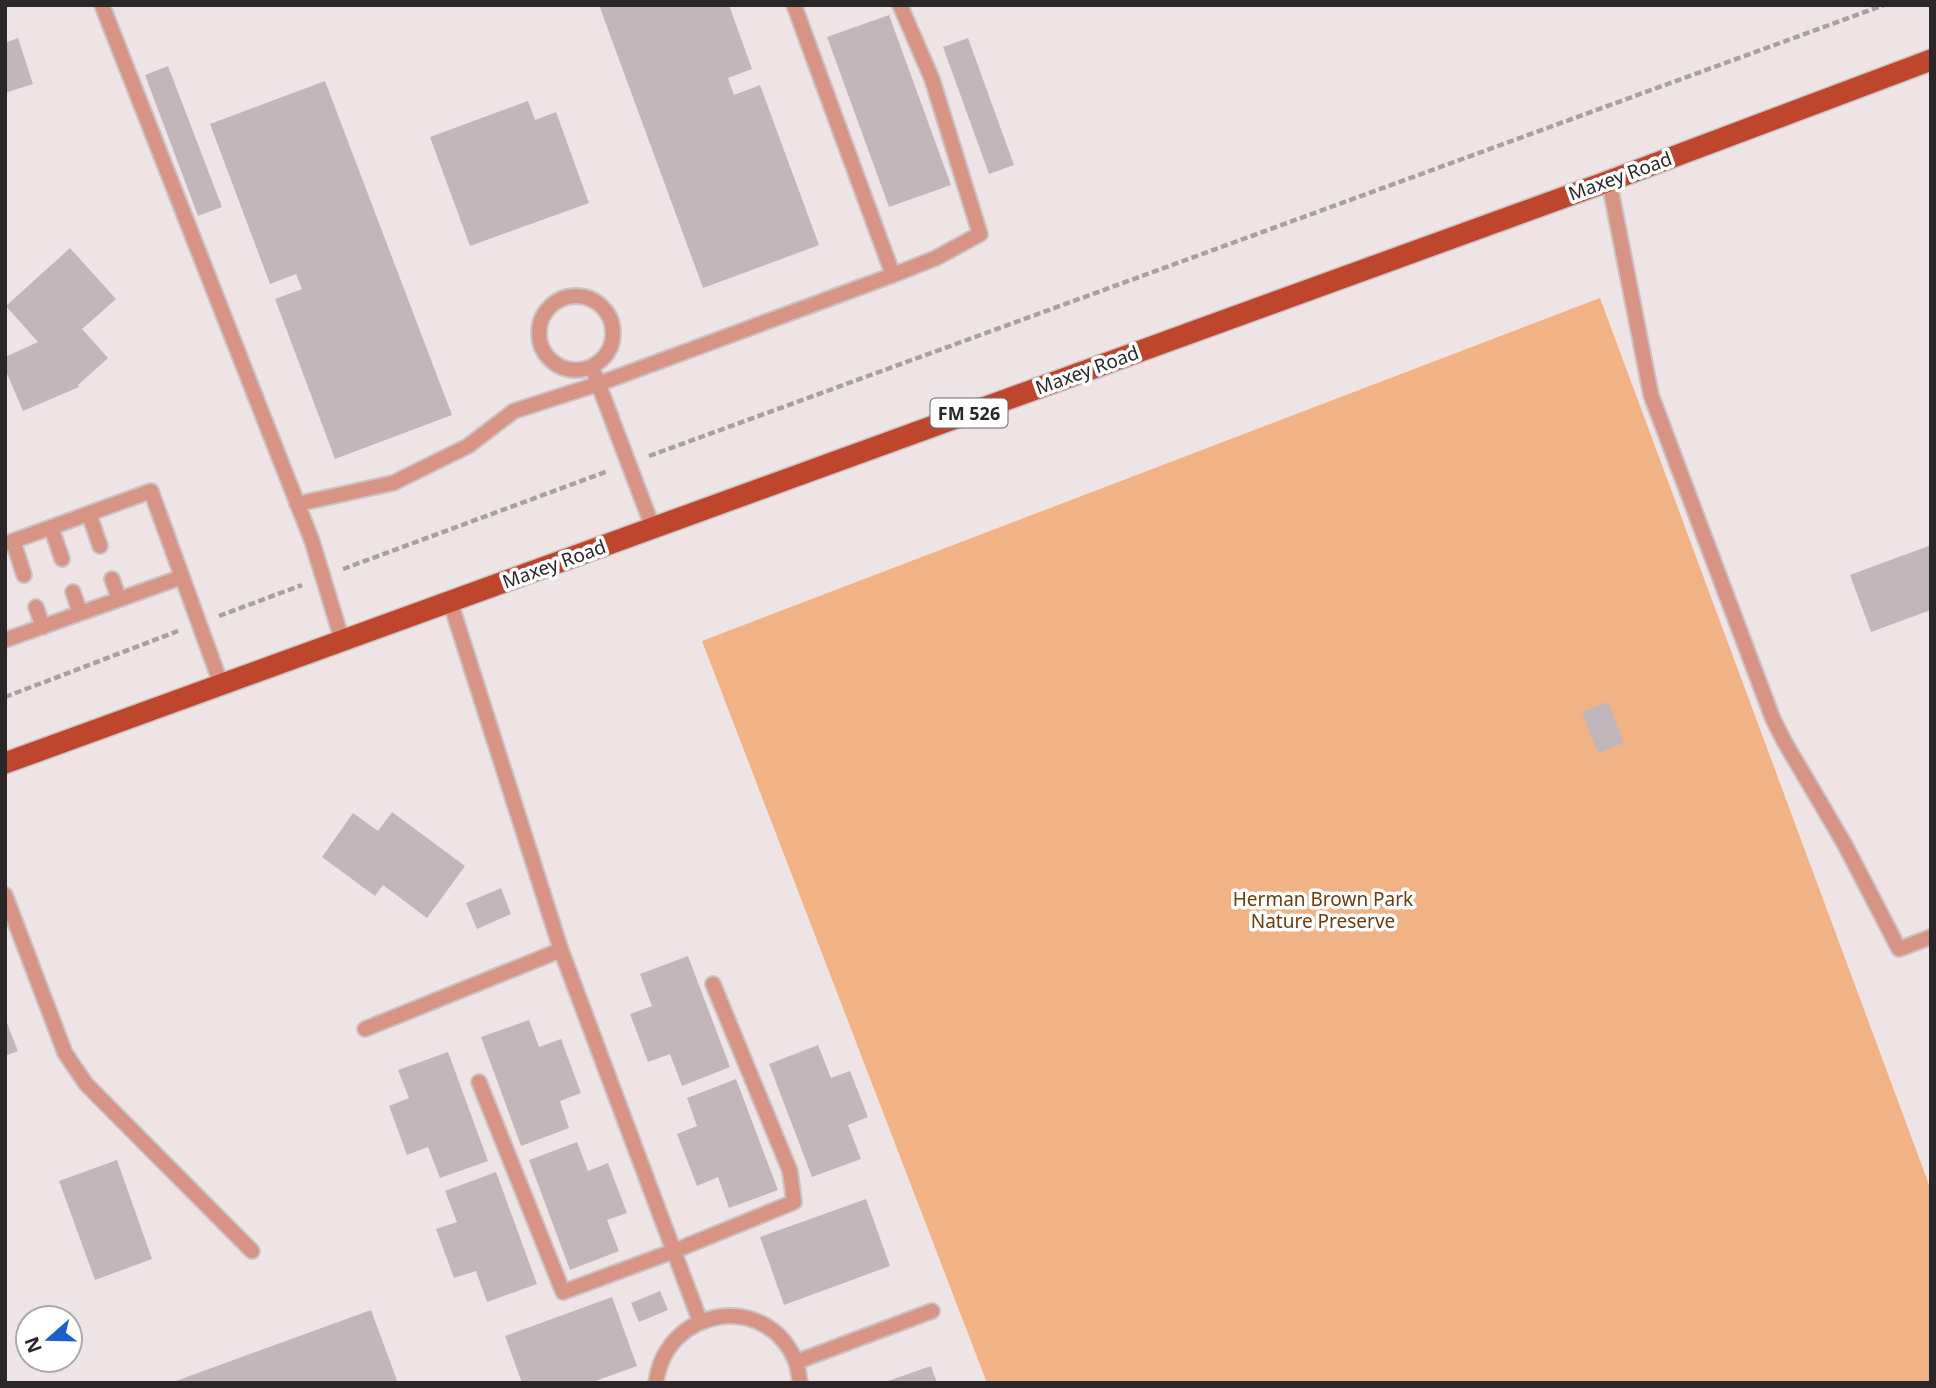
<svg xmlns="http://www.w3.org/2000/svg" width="1936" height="1388" font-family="'Noto Sans',sans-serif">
<rect width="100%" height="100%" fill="#efe4e5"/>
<path fill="#f1b286" d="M1600 298 1931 1190V1383H987L702 641Z"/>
<path fill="#c1b7bb" d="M599 5H729L752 69 728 78 734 95 760 85 819 245 703 288Z
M889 15 951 185 889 207 827 37Z
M18 38 33 84 5 93V43Z
M968 38 1014 165 989 174 943 47Z
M168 66 222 207 198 216 145 75Z
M325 81 452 415 335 459 275 299 302 289 296 274 270 284 210 124Z
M528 101 535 120 556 112 589 203 470 246 430 137Z
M70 248 116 299 82 329 108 358 78 385 79 387 23 411 5 369V357L38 342 6 306Z
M1931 545V610L1871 632 1850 575Z
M1608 702 1624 743 1598 753 1582 712Z
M392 812 465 866 427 918 383 885 375 896 322 857 353 813 378 831Z
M501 888 511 914 477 929 466 903Z
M688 956 730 1067 682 1086 670 1054 648 1062 630 1014 652 1006 640 974Z
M5 1018 18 1051 5 1056Z
M529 1020 539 1047 561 1039 581 1093 560 1101 569 1128 521 1146 481 1037Z
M818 1045 831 1078 850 1071 868 1117 848 1125 861 1159 812 1177 769 1064Z
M448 1052 488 1161 440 1178 428 1147 407 1155 389 1106 409 1098 398 1070Z
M736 1079 778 1190 729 1208 718 1177 697 1186 677 1134 697 1126 687 1098Z
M577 1142 588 1171 608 1163 627 1213 607 1220 619 1251 570 1270 529 1160Z
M117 1160 152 1259 95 1280 59 1181Z
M496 1172 537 1284 487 1302 476 1271 454 1278 436 1229 457 1222 445 1191Z
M866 1199 890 1266 784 1305 760 1237Z
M660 1291 668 1310 639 1322 631 1303Z
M612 1297 637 1366 590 1383H522L505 1336Z
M371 1310 398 1383H173V1382Z
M931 1366 937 1383H885V1382Z"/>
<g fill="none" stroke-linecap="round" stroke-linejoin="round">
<defs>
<path id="service" d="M102 5 312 541 342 640
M794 5 893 275
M1609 181 1651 395 1773 719 1784 741 1844 843 1899 949 1931 937
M539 333a37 37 0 1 1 74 0a37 37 0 1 1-74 0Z
M595 375 653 528
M297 504 393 483 468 446 514 411 598 384 893 275 936 258 980 234 932 79 900 5
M89 514 100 546
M51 527 62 559
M13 541 24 575
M5 544 151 491 221 684
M112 579 119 599
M73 592 80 613
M450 601 561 950 700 1321
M36 607 43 627
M5 640 182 577
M5 895 65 1053 86 1084 252 1251
M365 1029 561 950
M479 1082 563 1292 674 1251 794 1202 790 1171 713 984
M796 1362 932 1311
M656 1383C665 1307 767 1290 796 1362 798 1368 799 1376 800 1383"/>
<path id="primary" d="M5 763 1609 181 1931 60"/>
</defs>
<use href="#service" stroke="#ccc2c3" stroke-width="18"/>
<use href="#primary" stroke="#ccc2c3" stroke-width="24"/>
<path stroke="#a8a0a1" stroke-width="4.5" stroke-dasharray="7 3.5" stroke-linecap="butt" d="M649 456 1884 5
M343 569 608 471
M219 616 302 585
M5 697 178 631"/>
<use href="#service" stroke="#d79485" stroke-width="14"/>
<use href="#primary" stroke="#bd462d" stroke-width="21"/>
</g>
<g text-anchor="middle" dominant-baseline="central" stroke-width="7" stroke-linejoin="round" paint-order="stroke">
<rect fill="#fff" stroke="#6b6868" stroke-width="2" x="930.5" y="398.5" width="77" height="29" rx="5"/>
<g font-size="18" font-weight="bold" fill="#2b2728">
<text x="969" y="413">FM 526</text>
</g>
<g font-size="19" fill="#2b2728" stroke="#fff">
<text transform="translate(1620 176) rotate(-20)">Maxey Road</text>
<text transform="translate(1087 370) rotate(-20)">Maxey Road</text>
<text transform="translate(554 564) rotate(-20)">Maxey Road</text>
</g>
<g font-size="19" fill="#703a0a" stroke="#fff">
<text x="1323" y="899">Herman Brown Park<tspan x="1323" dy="22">Nature Preserve</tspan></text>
</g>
</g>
<rect width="1936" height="1388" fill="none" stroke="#2b2728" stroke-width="14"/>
<g transform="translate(49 1339) rotate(250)"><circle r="33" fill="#ffffff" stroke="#aaa9a9" stroke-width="2"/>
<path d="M0-5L12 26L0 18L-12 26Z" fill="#1c60cb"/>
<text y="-10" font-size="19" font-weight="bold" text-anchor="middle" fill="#2b2728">N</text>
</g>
</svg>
